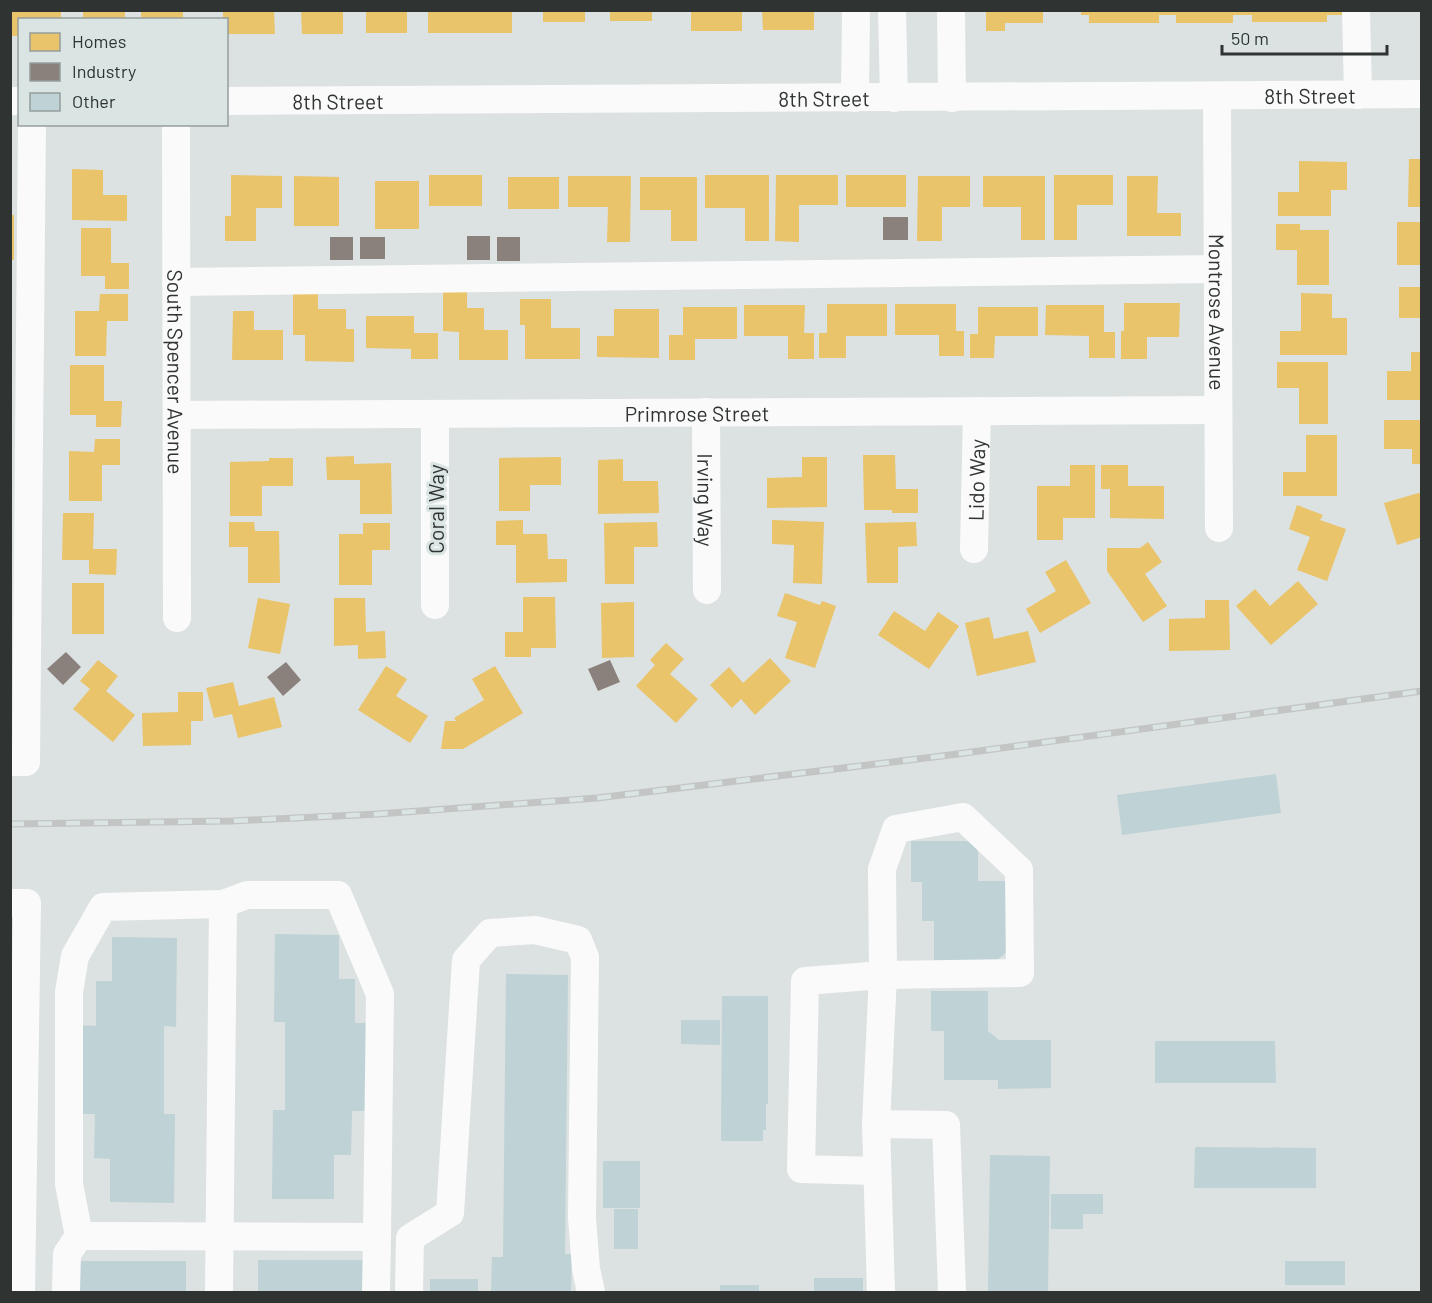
<svg xmlns="http://www.w3.org/2000/svg" width="1432" height="1303" font-family="Barlow,sans-serif">
<rect width="100%" height="100%" fill="#dce1e1"/>
<path fill="#e9c46a" d="M10 10H61V20H20V36H10Z
M83 10H125V20H83Z
M141 10H183V20H141Z
M223 10H274L275 34H226V20H223Z
M301 10H343V34H302Z
M366 10H407V33H366Z
M428 10H512V33H428Z
M543 10H585V22H543Z
M610 10H652V21H610Z
M691 10H742V31H691Z
M762 10H814V30H763Z
M986 10H1043V23H1005V31H986Z
M1081 10H1343V15H1327V22H1252V15H1233V23H1176V15H1159V23H1089V15H1081Z
M1409 159H1422V207H1408Z
M1299 161 1347 162V190H1331V216H1278V192H1299Z
M72 169 103 170V195H127V221L72 220Z
M231 175 282 176V208H256V241H225V216H231Z
M429 175H482V206H429Z
M705 175H769V241H745V208H705Z
M776 175H838V205H799V242L775 241Z
M846 175H906V207H846Z
M1054 175H1113V205H1077V240H1054Z
M294 176 339 177V226H294Z
M568 176H631L630 242H607L608 207H568Z
M918 176H970V207H942V241H917Z
M983 176H1045V240H1021V207H983Z
M1127 176H1158L1157 213H1181V236H1127Z
M508 177H559V209H508Z
M640 177H697V241H671V210H640Z
M375 181H419V229H375Z
M10 215H14V260H10Z
M1397 222H1422V265H1397Z
M1276 224H1300V230H1329V285H1297V250H1276Z
M81 228H111V263H129V289H105V276H81Z
M1399 287H1422V318H1399Z
M293 289H318V309H346V329H354V362L305 361V335H293Z
M443 289H467V308H484V330H508V360H459V332L443 331Z
M1301 293 1332 294V318H1347V355H1280V331H1301Z
M100 294H128V321H107L106 356H75V311H99Z
M520 299H551V328H580V359H525V325H520Z
M1124 303H1180L1179 337H1147V359H1121V331H1124Z
M827 304H887V336H846V358H819V333H827Z
M895 304H956V331H964V356H939V335H895Z
M744 305H805L804 333H814V359H788V336H744Z
M1046 305H1104V332H1115V358H1089V336L1045 335Z
M683 307H737V339H695V360H669V335H683Z
M978 307H1038V336H995L994 358H970V334H978Z
M614 309H659V358L597 357V336H614Z
M233 311H254V330H283V360H232Z
M366 316H414V333H438V359H411V349L366 348Z
M1411 352H1422V400H1387V371H1411Z
M1277 362H1328V424H1299V388H1277Z
M70 365H104V401H122L121 427H96V415H70Z
M1384 420H1422V464H1412V449H1384Z
M1306 435H1337V496H1283V472H1306Z
M95 439H120V465H102V501H69V451L94 452Z
M863 455H895L896 489H918V513H892V510H864Z
M354 456V464L391 463 392 514H360V480H327L326 457Z
M561 457V485H530V511H499V458Z
M802 457H827V507L767 508V478L802 477Z
M269 458H293V486H262V516H230V462L269 461Z
M623 459V481H658L659 513 598 514V460Z
M1070 465H1095V518H1063V540H1037V486H1070Z
M1101 465H1128V486H1164V519L1110 518V489H1101Z
M1422 492V537L1397 545 1384 503Z
M1297 505 1323 515 1320 520 1346 529 1327 581 1297 570 1310 537 1289 529Z
M63 513H94L93 549H117L116 575 89 574V560H62Z
M523 520V534H547L548 559H567V582L516 583V545H496V521Z
M772 520 824 522 822 584 793 583 794 545 772 544Z
M229 522H254L255 531H279L280 583H248V547H229Z
M657 522 658 547H634V584H605L604 523Z
M916 522 917 546 898 547V583H867L865 523Z
M363 523H390V550H372V585H339V534H363Z
M1148 542 1162 562 1145 574 1167 606 1143 622 1107 571V548H1140Z
M1066 560 1091 603 1040 633 1026 609 1056 591 1045 572Z
M1298 581 1318 604 1271 645 1236 606 1255 589 1270 606Z
M72 583H104V634H72Z
M785 593 820 605 822 601 836 606 815 668 785 658 797 622 777 616Z
M523 597H555L556 648H531V657H505V632H523Z
M258 598 290 604 280 654 248 648Z
M334 598H365L366 632 385 631 386 658 358 659V645L334 646Z
M1205 600H1229L1230 650 1169 651V619L1205 618Z
M634 602V657L602 658 601 603Z
M894 611 925 631 938 612 959 626 929 669 878 635Z
M989 617 994 639 1028 631 1036 662 977 676 965 623Z
M666 643 684 659 670 674 698 699 676 723 636 686 655 665 650 660Z
M770 658 791 681 755 715 741 699 732 708 710 685 729 667 743 683Z
M98 660 118 676 106 691 135 715 113 742 73 709 90 689 80 681Z
M386 666 407 679 396 696 428 716 410 743 358 710Z
M495 666 523 713 463 749H441L445 721H456L454 718 484 700 472 679Z
M233 682 239 706 274 697 282 727 238 738 232 714 214 718 206 688Z
M178 692H203V721H191V745L143 746 142 713 178 712Z"/>
<path fill="#8a817c" d="M883 217H908V240H883Z
M467 236H490V260H467Z
M330 237H353V260H330Z
M360 237H385V259H360Z
M497 237H520V261H497Z
M66 652 81 667 63 685 47 669Z
M610 660 620 682 598 691 588 669Z
M286 662 301 680 283 696 267 677Z"/>
<path fill="#bfd2d5" d="M1276 774 1281 813 1122 835 1117 795Z
M911 841H978V881H1008V951L996 961 934 962V921H922V882H911Z
M275 934 339 935V979H355V1023H371L370 1111H352L351 1155H334V1199H272L273 1110H285V1022H274Z
M112 937 177 938 176 1027 164 1026V1114H175L174 1203 110 1202V1159L94 1158 95 1114H79V1025L96 1026V981H112Z
M506 974 568 975 565 1254H572L571 1292H491L492 1257H503Z
M931 991H988V1031L999 1040H1051V1088L998 1089V1080H944V1031H931Z
M722 996H768V1104H766V1130H763V1141H721Z
M681 1020H720V1045L681 1044Z
M1155 1041H1275L1276 1083H1155Z
M1195 1147 1316 1148V1188H1194Z
M990 1155 1050 1156 1048 1292H988Z
M603 1161H640V1208H603Z
M1051 1194H1103V1214H1083V1229H1051Z
M614 1209H638V1249H614Z
M258 1260H367V1292H258Z
M77 1261H186V1292H77Z
M1285 1261H1345V1285H1285Z
M814 1278H863V1292H814Z
M430 1279H478V1292H430Z
M720 1285H759V1292H720Z"/>
<g fill="none" stroke-linecap="round" stroke-linejoin="round">
<g stroke="#fafafa" stroke-width="28">
<path d="M892 10 894 98"/>
<path d="M951 10 952 98"/>
<path d="M1356 10 1358 95"/>
<path id="s1" d="M1217 96 1219 528"/>
<path d="M855 98 856 10"/>
<path d="M10 101H20"/>
<path id="s2" d="M226 101 1422 94"/>
<path id="s3" d="M176 124 177 618"/>
<path d="M176 282 1217 269"/>
<path id="s4" d="M706 412 707 590"/>
<path d="M435 414V605"/>
<path id="s5" d="M177 415 1218 410"/>
<path id="s6" d="M974 549 977 411"/>
<path d="M10 762H26L32 124"/>
<path d="M10 903H27L21 1292"/>
<path d="M223 904 247 895H338L380 994 377 1237"/>
<path d="M876 1124 883 975 882 869 896 829 963 817 1019 870 1020 973 883 975 805 981 801 1169 877 1171"/>
<path d="M79 1236 377 1237 376 1292"/>
<path d="M66 1292 67 1254 79 1236 69 1184V992L75 956 103 907 223 904 219 1292"/>
<path d="M409 1292 410 1238 450 1213 466 960 490 933 535 930 578 940 585 957 582 1218 586 1269 591 1292"/>
<path d="M881 1292 876 1124 946 1125 952 1292"/>
</g>
<defs>
<path id="rail" d="M10 824 231 821 378 814 597 798 950 755 1422 691"/>
</defs>
<use href="#rail" stroke="#c3c5c5" stroke-width="7"/>
<use href="#rail" stroke="#d9e4e3" stroke-width="4.5" stroke-dasharray="14" stroke-linecap="butt"/>
</g>
<g text-anchor="middle" dominant-baseline="central" stroke-width="6" stroke-linejoin="round" paint-order="stroke">
<g font-size="21" fill="#2f3332" stroke="#d9e4e3">
<text stroke="none"><textPath href="#s2" startOffset="1084">8th Street</textPath></text>
<text stroke="none"><textPath href="#s2" startOffset="598">8th Street</textPath></text>
<text stroke="none"><textPath href="#s2" startOffset="112">8th Street</textPath></text>
<text stroke="none"><textPath href="#s1" startOffset="216">Montrose Avenue</textPath></text>
<text stroke="none"><textPath href="#s3" startOffset="248">South Spencer Avenue</textPath></text>
<text stroke="none"><textPath href="#s5" startOffset="520">Primrose Street</textPath></text>
<text stroke="none"><textPath href="#s6" startOffset="69">Lido Way</textPath></text>
<text stroke="none"><textPath href="#s4" startOffset="88">Irving Way</textPath></text>
<text transform="translate(435 509) rotate(-90)">Coral Way</text>
</g>
</g>
<rect width="1432" height="1303" fill="none" stroke="#2f3332" stroke-width="24"/>
<rect x="18" y="18" width="210" height="108" fill="#d9e4e3" stroke="#959d9c" stroke-width="1.5"/>
<rect x="30" y="33" width="30" height="18" fill="#e9c46a" stroke="#959d9c" stroke-width="1.5"/>
<text x="72" y="48" font-size="18" fill="#2f3332">Homes</text>
<rect x="30" y="63" width="30" height="18" fill="#8a817c" stroke="#959d9c" stroke-width="1.5"/>
<text x="72" y="78" font-size="18" fill="#2f3332">Industry</text>
<rect x="30" y="93" width="30" height="18" fill="#bfd2d5" stroke="#959d9c" stroke-width="1.5"/>
<text x="72" y="108" font-size="18" fill="#2f3332">Other</text>
<path d="M1222 45v9h165v-9" fill="none" stroke="#2f3332" stroke-width="3"/>
<text x="1231" y="45" font-size="18" fill="#2f3332" stroke="#d9e4e3" stroke-width="4.5" paint-order="stroke">50 m</text>
</svg>
